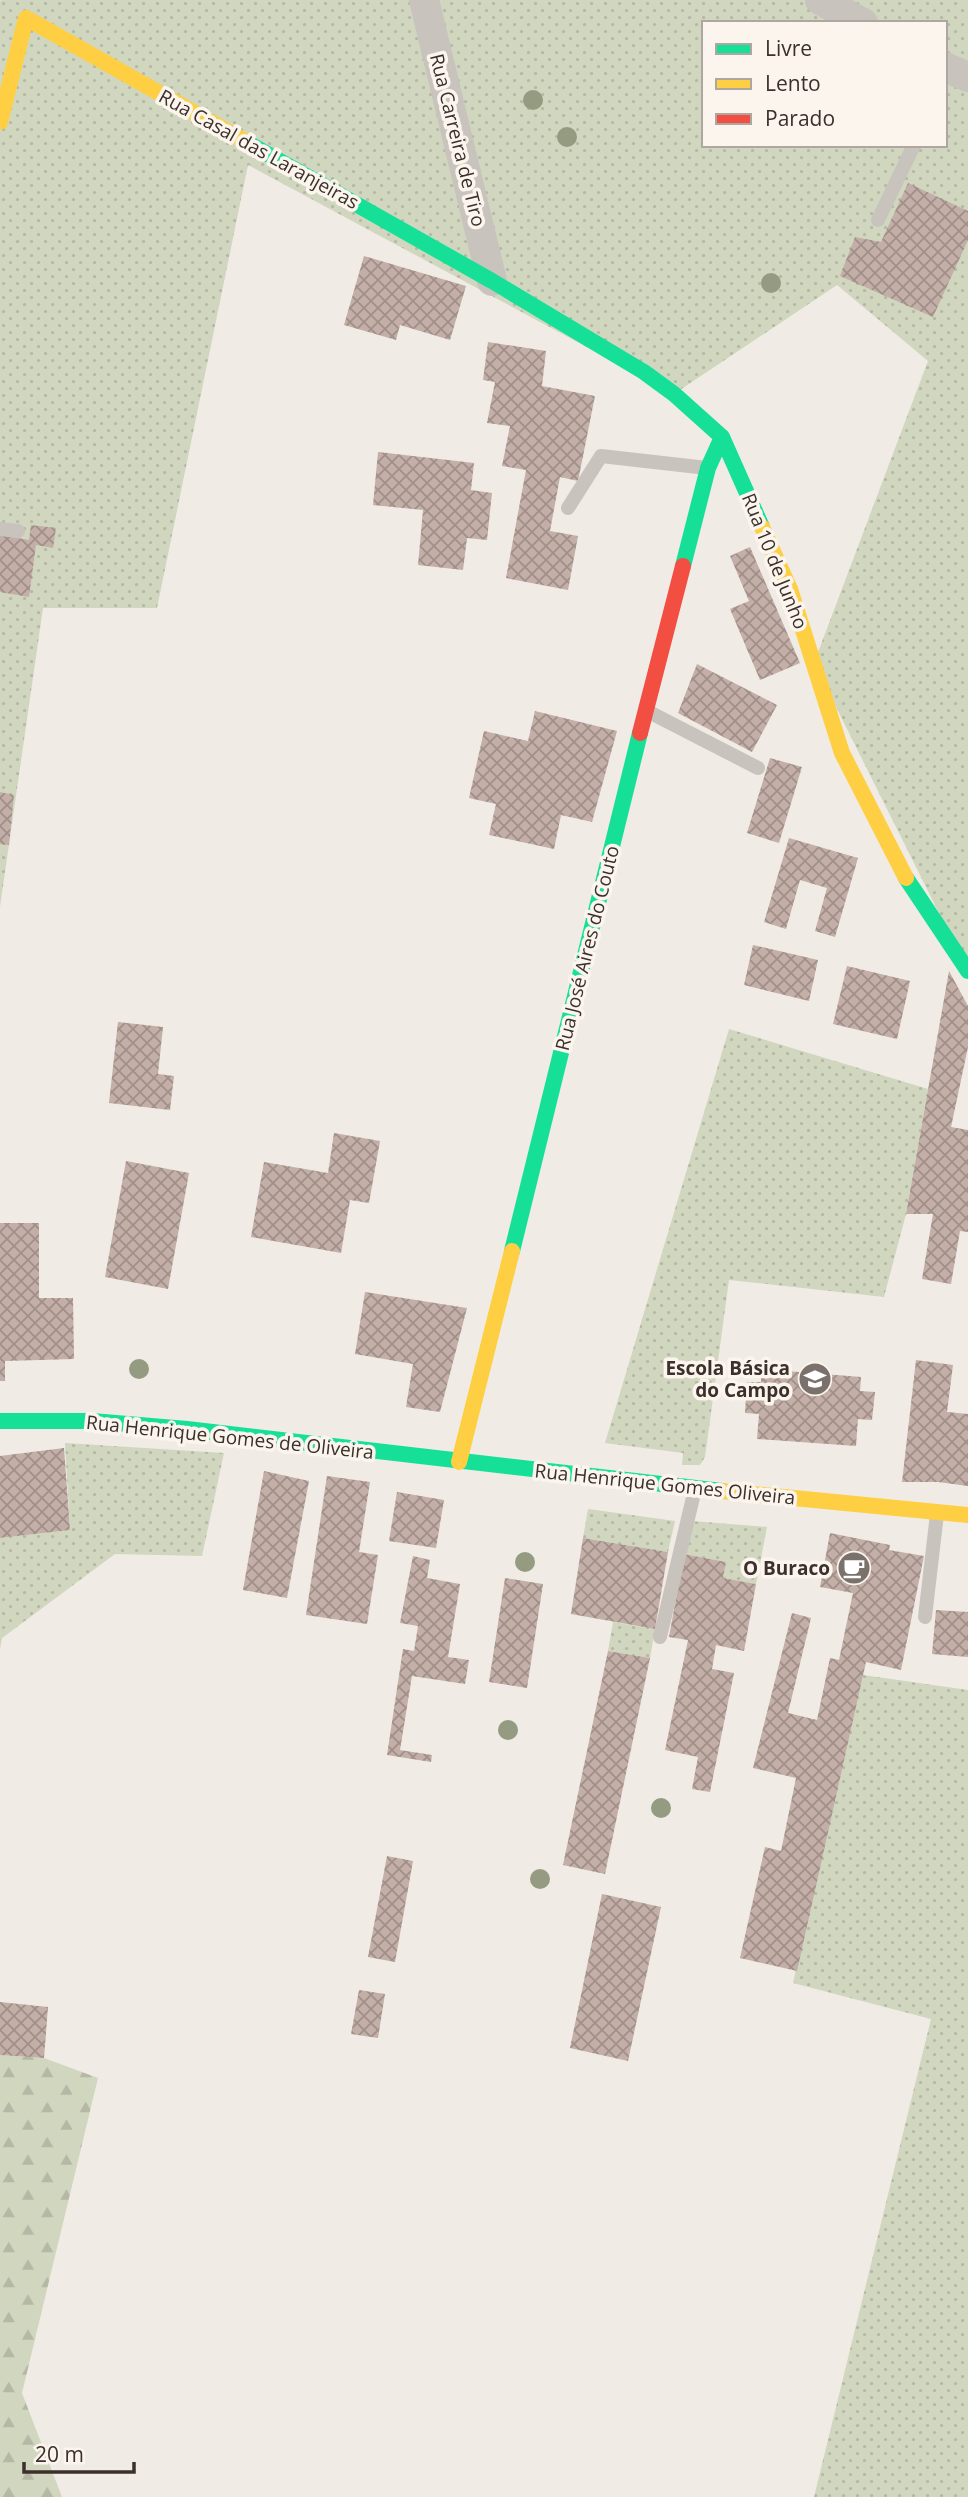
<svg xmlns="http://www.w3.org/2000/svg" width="968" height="2497" font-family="'Open Sans',sans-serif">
<defs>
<pattern id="grass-dots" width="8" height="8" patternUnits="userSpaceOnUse" patternTransform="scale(1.75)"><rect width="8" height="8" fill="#d1d6bf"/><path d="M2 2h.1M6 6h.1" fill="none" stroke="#b4b8a4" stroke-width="1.8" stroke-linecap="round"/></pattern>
<pattern id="forest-firs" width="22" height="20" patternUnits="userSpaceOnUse" patternTransform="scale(1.75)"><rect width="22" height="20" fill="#d1d6bf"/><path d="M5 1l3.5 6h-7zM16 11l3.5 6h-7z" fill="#b4b8a4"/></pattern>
<pattern id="building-cross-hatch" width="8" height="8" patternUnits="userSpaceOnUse" patternTransform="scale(1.75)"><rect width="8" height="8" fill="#c3afa7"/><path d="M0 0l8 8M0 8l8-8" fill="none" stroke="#a08f88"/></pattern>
</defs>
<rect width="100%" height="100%" fill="#f0ebe5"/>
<path fill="url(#grass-dots)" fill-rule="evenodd" d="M2 0H968V971L814 663 928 361 837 285 674 394 248 165 157 608H43L0 907V1ZM704 23H945V145H704Z
M729 1029 928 1089 906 1214 884 1297 729 1280 705 1457 700 1465H682L683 1453 605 1443Z
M65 1443 224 1453 202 1556 115 1554 2 1638 0 1649V1538L70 1530Z
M588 1509 675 1521 668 1552 583 1538Z
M692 1521 767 1527 756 1584 723 1578 726 1562 684 1554Z
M613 1622 655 1629 650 1658 608 1651Z
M863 1675 968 1690V2497H814L931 2019 793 1983Z"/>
<path fill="url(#forest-firs)" d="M0 2055 44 2058 98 2078 22 2393 62 2497H0Z"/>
<path fill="url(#building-cross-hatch)" d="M908 183 968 211V240L933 317 840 276 855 237 881 242Z
M364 256 466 286 450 340 400 325 396 340 344 325Z
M488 342 546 351 542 386 595 396 578 481 560 477 550 531 578 536 568 590 506 578 526 470 502 466 510 426 487 423 495 382 483 380Z
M378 452 474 463 471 490 492 493 487 540 467 538 463 570 418 565 423 510 373 505Z
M31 525 56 528 53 548 36 545 29 597 0 592V535L29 540Z
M750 547 800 663 760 680 730 609 749 601 730 556Z
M697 664 777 705 752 752 678 713Z
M535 711 617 731 592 822 561 815 554 849 489 835 496 804 469 798 484 731 528 741Z
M770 758 802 767 779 843 747 833Z
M0 792 14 795 9 845 0 844Z
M789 838 858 858 835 937 815 931 827 888 800 880 786 929 764 922Z
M753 945 818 960 809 1001 744 985Z
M847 966 910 981 897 1039 833 1024Z
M949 971 968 1006V1047L951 1127 968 1130V1232L960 1231 951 1284 922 1279 933 1214H906Z
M118 1022 163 1027 158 1074 174 1076 170 1110 109 1103Z
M334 1133 380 1141 369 1203 350 1200 341 1253 251 1237 264 1162 328 1173Z
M126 1161 189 1173 168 1289 105 1277Z
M0 1223H39V1298H73L74 1359 5 1361V1381H0Z
M365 1292 467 1308 440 1412 406 1407 413 1364 355 1354Z
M916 1360 953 1365 947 1412 968 1414V1486L938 1482H902Z
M762 1369 861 1377 860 1391 875 1392 872 1420 858 1419 856 1446 757 1439 759 1414 745 1413 747 1382H761Z
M64 1448 70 1530 0 1538V1456Z
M264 1471 309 1481 287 1598 243 1590Z
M327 1476 370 1482 359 1552 378 1555 367 1624 306 1615Z
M397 1492 444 1500 436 1548 389 1541Z
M830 1533 890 1545 889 1550 924 1556 901 1670 866 1662 797 1971 740 1958 765 1847 781 1851 796 1778 753 1768 792 1613 811 1618 788 1713 817 1720 830 1658 839 1660 853 1593 820 1587Z
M583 1538 668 1552 655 1629 571 1614Z
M684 1554 726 1562 723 1578 756 1584 744 1651 716 1645 712 1669 734 1673 710 1792 692 1789 698 1757 665 1750 688 1640 669 1637Z
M413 1556 430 1560 427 1578 460 1584 448 1657 469 1660 465 1684 412 1676 400 1750 432 1755 431 1762 387 1755 403 1649 414 1651 418 1626 400 1623Z
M505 1578 543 1584 527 1688 489 1682Z
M936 1610 968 1612V1657L932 1654Z
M608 1651 650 1658 605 1874 563 1865Z
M387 1856 413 1861 395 1962 368 1957Z
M602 1894 661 1907 628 2061 570 2048Z
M359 1990 385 1994 378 2038 351 2034Z
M0 2002 48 2007 44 2058 0 2055Z"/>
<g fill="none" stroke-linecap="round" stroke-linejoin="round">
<path stroke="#c9c3be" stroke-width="14" d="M878 220 914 145
M568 508 601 456 707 468
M0 529 18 531
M647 711 758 768
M925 1617 937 1514
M660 1637 695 1489"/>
<path stroke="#c9c3be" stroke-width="30" d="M424 0 492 281
M820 0 863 23
M945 67 968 77"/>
<path stroke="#16e098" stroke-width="16" d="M248 143 492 281 644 372 674 394 722 437 762 527
M683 566 708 468 722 437
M906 878 968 971
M512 1251 640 733
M0 1421H92L187 1429 722 1491"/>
<path stroke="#ffcf43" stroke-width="16" d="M0 122 26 18 248 143
M762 527 790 589 842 753 906 878
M459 1462 512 1251
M722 1491 968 1515"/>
<path stroke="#f24e42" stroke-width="16" d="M640 733 683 566"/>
</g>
<g fill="#959b80">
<circle cx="533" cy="100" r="10"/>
<circle cx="567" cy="137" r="10"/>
<circle cx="771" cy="283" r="10"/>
<circle cx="139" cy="1369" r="10"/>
<circle cx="525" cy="1562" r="10"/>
<circle cx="508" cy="1730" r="10"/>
<circle cx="661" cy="1808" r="10"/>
<circle cx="540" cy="1879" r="10"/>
</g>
<defs>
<symbol id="school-disc" viewBox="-11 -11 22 22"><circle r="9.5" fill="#7a716c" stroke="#fbf5ee"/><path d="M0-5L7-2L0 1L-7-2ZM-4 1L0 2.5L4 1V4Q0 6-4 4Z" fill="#fff"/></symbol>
<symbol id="cafe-disc" viewBox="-11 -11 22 22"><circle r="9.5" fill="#7a716c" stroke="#fbf5ee"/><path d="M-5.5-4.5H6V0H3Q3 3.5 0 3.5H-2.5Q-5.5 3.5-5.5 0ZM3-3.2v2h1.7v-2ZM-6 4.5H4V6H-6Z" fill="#fff"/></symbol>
</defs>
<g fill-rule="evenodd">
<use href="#school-disc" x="796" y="1360" width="38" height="38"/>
<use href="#cafe-disc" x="835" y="1549" width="38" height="38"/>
</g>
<g text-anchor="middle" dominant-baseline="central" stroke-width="7" stroke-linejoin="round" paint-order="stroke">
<g font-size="19" fill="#3b302b" stroke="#fbf5ee">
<text transform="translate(458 140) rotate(76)">Rua Carreira de Tiro</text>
<text transform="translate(259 149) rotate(29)">Rua Casal das Laranjeiras</text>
<text transform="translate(775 561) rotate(68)">Rua 10 de Junho</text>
<text transform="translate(587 948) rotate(-76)">Rua José Aires do Couto</text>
<text transform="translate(230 1437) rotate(6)">Rua Henrique Gomes de Oliveira</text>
<text transform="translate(665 1484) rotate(6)">Rua Henrique Gomes Oliveira</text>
</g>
<g font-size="19" font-weight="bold" fill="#3b302b" stroke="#fbf5ee" text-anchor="end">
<text x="790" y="1368">Escola Básica<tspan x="790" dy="22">do Campo</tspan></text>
<text x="830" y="1568">O Buraco</text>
</g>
</g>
<rect x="702" y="21" width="245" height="126" fill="#fbf5ee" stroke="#aea6a0" stroke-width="2"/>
<rect x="716" y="44" width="35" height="10" fill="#16e098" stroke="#aea6a0" stroke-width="2"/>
<text x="765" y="56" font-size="21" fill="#3b302b">Livre</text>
<rect x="716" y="79" width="35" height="10" fill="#ffcf43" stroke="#aea6a0" stroke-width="2"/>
<text x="765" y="91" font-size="21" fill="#3b302b">Lento</text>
<rect x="716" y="114" width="35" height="10" fill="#f24e42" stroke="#aea6a0" stroke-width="2"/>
<text x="765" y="126" font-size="21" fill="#3b302b">Parado</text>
<path d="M24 2462v10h110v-10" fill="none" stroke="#3b302b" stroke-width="3.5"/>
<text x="35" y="2462" font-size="21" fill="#3b302b" stroke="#fbf5ee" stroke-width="5" paint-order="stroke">20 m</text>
</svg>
